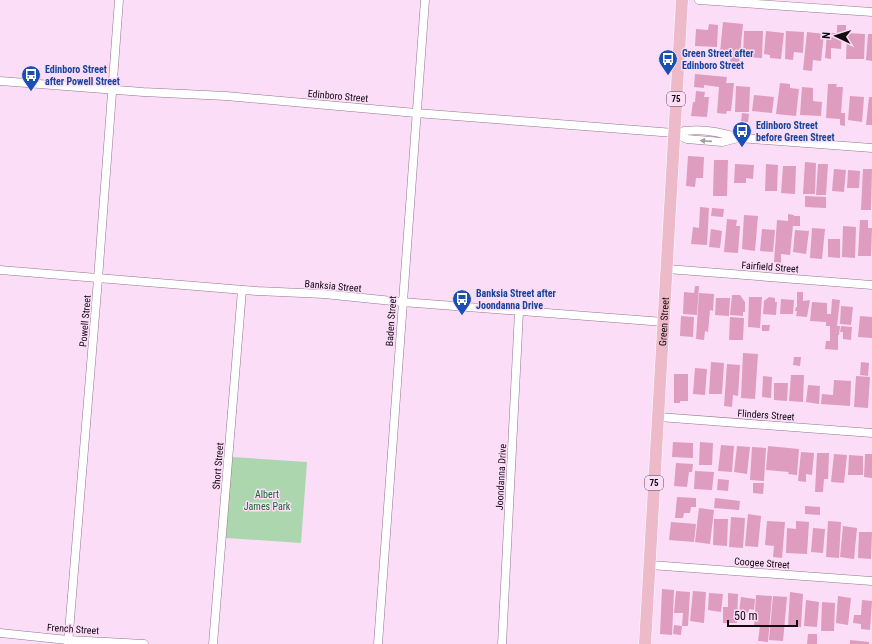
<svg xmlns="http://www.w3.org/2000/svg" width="872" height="644" font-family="'Roboto Condensed',sans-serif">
<rect width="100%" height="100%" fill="#fbddf8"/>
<path fill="#acd7ae" d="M232 457 307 462 301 543 226 538Z"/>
<path fill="#de9cbf" d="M723 22 743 24 739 64H730L731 53 720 52Z
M709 24 718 25 717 47 695 46 696 29 708 30Z
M837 25H846V34H842L841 49 831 48V59L825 58 827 33H837Z
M744 31H763L762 58 743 57Z
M766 31 784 33 781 59 770 58V55L764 54Z
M786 31 804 32 803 53 794 52 793 60 785 59Z
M807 32 824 34 821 61 813 60 812 71 803 70Z
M847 33 865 34 864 59H846Z
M868 34H872V61L866 60Z
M695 74 727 77 726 83H734L731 111H727L726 114 717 113 719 87 704 85V88L694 87Z
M780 83 790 84V88L799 89 796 116 776 114Z
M828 84H837L836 87H843L841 113H845V126L840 125V119L826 118Z
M736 86 750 87 749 112H735Z
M802 87 813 88V101L822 102 821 116 800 115Z
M696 91 705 92 704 97H709L707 117 691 116 693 102H695Z
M754 95 774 97 772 113 752 111Z
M850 96 864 97 862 122 848 120Z
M869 97H872V125H866Z
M742 113 749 114 748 122H741Z
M688 156 704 157 703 178H696L695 187 686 186Z
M714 160H728L727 196H713Z
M805 162 816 163 815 194H803Z
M735 164 754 165 753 179 746 178V183H734Z
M766 164 778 165 777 191H765Z
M818 164H828L826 195H816Z
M783 166H796L795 194 781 193Z
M834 169 846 170 844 192 832 191Z
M863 169H872L871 210H861Z
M848 170 860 171 859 188H847Z
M805 196 826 197V208L805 207Z
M700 207 709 208 707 245 691 244 693 227 699 228Z
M712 208 724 209 723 217 711 216Z
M788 214 794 215 790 255 781 254V263L774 262 777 220 788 221Z
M744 215 758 216 755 251 742 249Z
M794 216H800V226H793Z
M727 219 737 220 736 226H740L738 253 724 252Z
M860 220H868V228H872L871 256H858Z
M843 226 856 227 855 258 842 257Z
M812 228 825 229 822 259 810 258Z
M711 229 722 231 720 248 709 247Z
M762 229 775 230 773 252 760 251Z
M795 230 809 231 806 254 793 252Z
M828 239H840V258L828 257Z
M695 286H699L697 315 683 314 684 292 694 293Z
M797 292H803V301L810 300 807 317 796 316 797 311H795L796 307H797Z
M699 293 714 294 713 311 710 310 708 332 705 331 704 340 696 339Z
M732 295H740L745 302V312H743V316L730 315Z
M749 297H762L760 328 748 327Z
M769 297 775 298V302H777L776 315 763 314 764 301Z
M716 298H730L729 316 715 315Z
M781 299 794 300 793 314H780Z
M832 299 840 300 837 326H840L839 335H838V350L825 349 826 341H830V326H826V322L810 321 812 302 827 303V314H831Z
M841 306 853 307 851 325 840 324Z
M681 316 694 317 693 337 680 336Z
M860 316 872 317V338L858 337Z
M730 317 744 318 743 340H729Z
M762 325H770L769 331H762Z
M841 326 852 327 851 340 843 339V332H840Z
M743 353 758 354 755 399 741 398Z
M794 357H801L800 366 793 365Z
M711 362 724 363 722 394H709Z
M861 362 869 363 868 376 860 375Z
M727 364 740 365 738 396 733 395 732 407 724 406Z
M695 368 707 369 705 395 693 394Z
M674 374H688V401H680V403H674Z
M791 375H804L803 402 789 401Z
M763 376 772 377 771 398 762 397Z
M856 376 870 377 868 408 854 407Z
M834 380 851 381 850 406 821 404 822 394 833 395Z
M774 383H788L787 401 774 400Z
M808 385 820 386 819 404 806 402Z
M673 442 693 443V458L672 457Z
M700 442 713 443 712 465H699Z
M721 445 734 446 732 472 718 471Z
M737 446 750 447 747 474 734 472Z
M768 446 799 449 797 475 788 474 789 472 766 470Z
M752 447 766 448 764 481 750 480Z
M801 452 814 453 812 475 806 474V482L798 481Z
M817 453H829L828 479H824L823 492H815Z
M834 454 847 455 844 483 831 482Z
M865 454H872V478L864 477Z
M849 455 863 456V475H848Z
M676 463 693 464 692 472H689L687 487 674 486Z
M695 471 714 472 712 490 694 489Z
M718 479 729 480 728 491 717 490Z
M753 483H764L763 494 753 493Z
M677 497 696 498V507H691L690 513H684L683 518H675Z
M715 498 740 501 739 510 714 508Z
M805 506 820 507V515L805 514Z
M699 508 714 510 710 544 695 542Z
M748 514 761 516 758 547 745 546Z
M731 517 745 518 743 548 729 547Z
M714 519H728L727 546 713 545Z
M767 521 785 522 782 558 773 557 774 546 765 545Z
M796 521 809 522 807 554 786 553 787 528 796 529Z
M828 521 841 522 839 558 826 557Z
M671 522 696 524 694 542 669 540Z
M843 526 857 528 854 559 840 557Z
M813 528 825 529 823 553 811 552Z
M859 532H872L871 559 858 558Z
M662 589 674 590 672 635 660 634Z
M676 591 690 592 688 626H682L683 613H674Z
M693 591 706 592 704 623 690 621Z
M790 592 803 594 801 627 788 626Z
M709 593 723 594 721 612 708 610Z
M728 593 738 594 737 623H723V607H728Z
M756 595 772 596 768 642 758 641 760 626H754Z
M773 596 787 597 783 641 769 640Z
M838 596 851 598 848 625 836 623Z
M741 597 755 599 754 610 749 609V613L739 612Z
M806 600 819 602 817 627 804 626Z
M862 600 872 601 870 630 861 629V624L853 623 854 615H861Z
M822 602 835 603 834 631H821Z
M674 625 682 626 681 635 673 634Z
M808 634H817V644H807Z
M850 640 869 642V644H850Z"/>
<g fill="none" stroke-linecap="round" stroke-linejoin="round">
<defs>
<path id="minor" d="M699 0 872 12
M0 81 143 92 226 96 416 113 674 133C696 127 718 131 739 138L872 148
M674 133 687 139 722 142 738 138
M667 269 872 285
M0 270 257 291 324 294 402 302 664 322
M659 417 872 433
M650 565 872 581
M0 633 68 640 144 644
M68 644 98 279 119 0
M213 644 242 290
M378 644 425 0
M502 644 519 312"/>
<g id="primary">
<path id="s1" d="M645 644 682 0"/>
</g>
</defs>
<use href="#minor" stroke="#91768e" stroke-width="9"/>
<use href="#primary" stroke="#fff" stroke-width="13"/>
<use href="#minor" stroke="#fff" stroke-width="8"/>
<use href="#primary" stroke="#ecbac9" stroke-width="12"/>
</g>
<defs><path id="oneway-solid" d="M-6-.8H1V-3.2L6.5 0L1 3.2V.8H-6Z"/></defs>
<use fill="#a09da0" href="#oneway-solid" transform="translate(706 141) rotate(-176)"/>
<defs>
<symbol id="bus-pin" viewBox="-11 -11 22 30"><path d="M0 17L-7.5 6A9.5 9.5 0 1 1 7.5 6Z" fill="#1a4fb4" stroke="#fbddf8"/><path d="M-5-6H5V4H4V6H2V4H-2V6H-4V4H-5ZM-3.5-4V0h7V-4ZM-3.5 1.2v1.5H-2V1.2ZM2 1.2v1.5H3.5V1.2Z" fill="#fff"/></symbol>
</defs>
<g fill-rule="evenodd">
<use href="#bus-pin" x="657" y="48" width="22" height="30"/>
<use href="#bus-pin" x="20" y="64" width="22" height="30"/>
<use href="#bus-pin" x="731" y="120" width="22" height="30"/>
<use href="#bus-pin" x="451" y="288" width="22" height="30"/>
</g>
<g text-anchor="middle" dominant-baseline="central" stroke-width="3" stroke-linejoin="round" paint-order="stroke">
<g fill="#fbddf8" stroke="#584956" stroke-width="1">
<rect x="667" y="92" width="18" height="14" rx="3"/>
<rect x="645" y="476" width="18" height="14" rx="3"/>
</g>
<g font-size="9" font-weight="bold" fill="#120911">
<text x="676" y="99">75</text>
<text x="654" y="483">75</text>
</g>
<g font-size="10" font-weight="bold" fill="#164399" stroke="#fbddf8" text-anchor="start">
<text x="682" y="53">Green Street after<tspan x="682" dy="12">Edinboro Street</tspan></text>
<text x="45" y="69">Edinboro Street<tspan x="45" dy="12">after Powell Street</tspan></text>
<text x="756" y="125">Edinboro Street<tspan x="756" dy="12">before Green Street</tspan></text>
<text x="476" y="293">Banksia Street after<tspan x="476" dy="12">Joondanna Drive</tspan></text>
</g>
<g font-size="10" fill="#120911" stroke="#fbddf8">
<text transform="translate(338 96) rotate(5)">Edinboro Street</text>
<text transform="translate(770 267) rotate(4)">Fairfield Street</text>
<text transform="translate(333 286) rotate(5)">Banksia Street</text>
<text transform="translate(85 321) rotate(-85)">Powell Street</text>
<text transform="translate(391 321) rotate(-86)">Baden Street</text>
<text stroke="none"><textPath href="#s1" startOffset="323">Green Street</textPath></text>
<text transform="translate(766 415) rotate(4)">Flinders Street</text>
<text transform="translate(218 466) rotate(-85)">Short Street</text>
<text transform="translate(501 477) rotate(-87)">Joondanna Drive</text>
<text transform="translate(762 563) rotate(4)">Coogee Street</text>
<text transform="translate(73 629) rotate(4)">French Street</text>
</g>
<g font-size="10" fill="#1b6729" stroke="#fbddf8">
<text x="267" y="494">Albert<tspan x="267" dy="12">James Park</tspan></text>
</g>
</g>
<g transform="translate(836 36) rotate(274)" stroke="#fbddf8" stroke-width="3" paint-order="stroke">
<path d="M0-3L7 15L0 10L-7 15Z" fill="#120911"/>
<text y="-6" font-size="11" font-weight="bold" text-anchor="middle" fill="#120911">N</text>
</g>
<path d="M728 620v6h69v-6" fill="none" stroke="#120911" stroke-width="2"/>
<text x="734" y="620" font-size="12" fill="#120911" stroke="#fbddf8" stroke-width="3" paint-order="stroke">50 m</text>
</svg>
